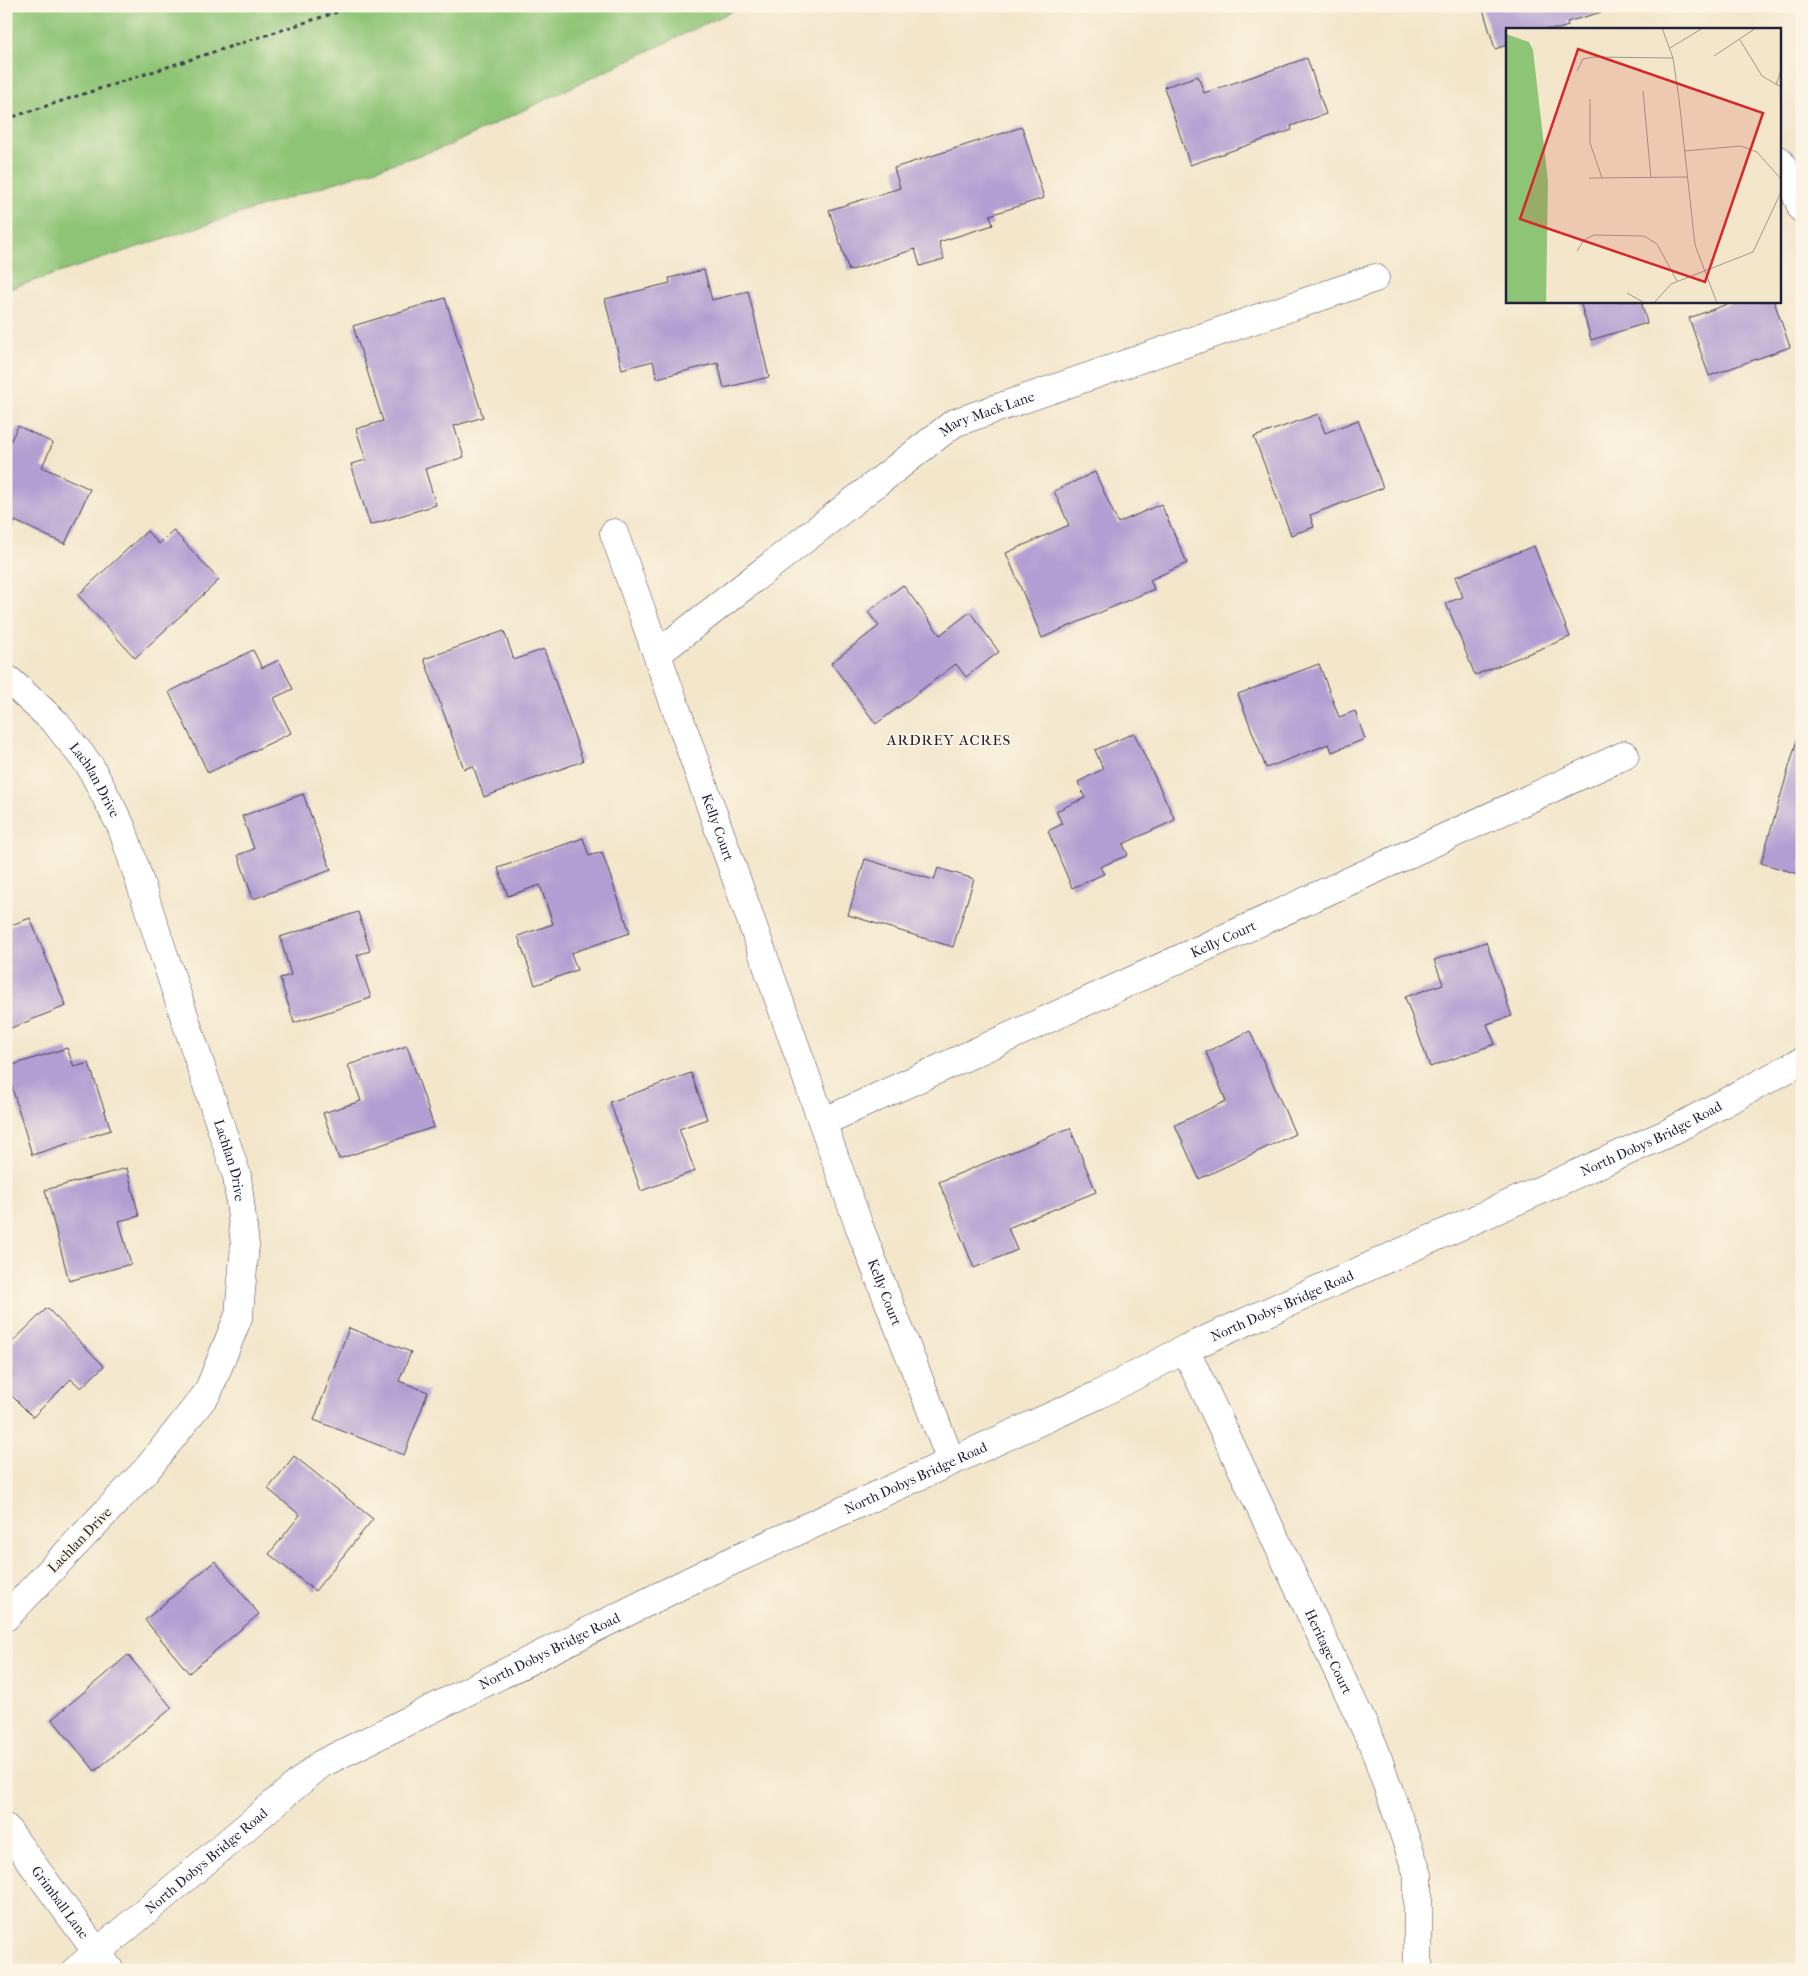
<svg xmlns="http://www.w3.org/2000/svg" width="1808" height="1976" font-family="'IM FELL French Canon',serif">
<rect width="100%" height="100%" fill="#fcf5e5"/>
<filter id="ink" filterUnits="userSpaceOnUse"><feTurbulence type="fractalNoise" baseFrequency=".02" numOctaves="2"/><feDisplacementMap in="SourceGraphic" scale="10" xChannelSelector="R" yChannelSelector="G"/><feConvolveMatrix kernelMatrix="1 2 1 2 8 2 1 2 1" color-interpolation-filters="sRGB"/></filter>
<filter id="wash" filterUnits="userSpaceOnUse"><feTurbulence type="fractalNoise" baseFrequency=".0096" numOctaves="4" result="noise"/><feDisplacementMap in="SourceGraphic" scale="20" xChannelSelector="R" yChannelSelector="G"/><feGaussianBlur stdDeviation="1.12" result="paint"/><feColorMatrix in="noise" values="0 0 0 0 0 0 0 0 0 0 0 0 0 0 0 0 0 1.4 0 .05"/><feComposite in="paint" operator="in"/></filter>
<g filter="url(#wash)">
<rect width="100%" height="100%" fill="#f3e6cb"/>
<path fill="#8ec476" stroke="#587358" d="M6 6H743L450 145 6 290Z"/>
<g id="blocks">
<path fill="#b29ed2" d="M1482 6H1604L1605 11 1567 22 1568 26 1559 29H1507V45L1495 49Z
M1307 58 1326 114 1291 126 1292 130 1190 165 1164 87 1198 76 1204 93Z
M1022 127 1044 198 990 215 993 225 939 242 944 259 920 266 915 249 849 271 829 210 900 188 894 168Z
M704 270 712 300 748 291 769 377 724 388 718 363 657 378 653 361 622 369 605 299 670 283 669 278Z
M445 298 483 417 454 426 464 457 425 469 436 505 370 525 351 464 366 460 356 429 383 421 353 326Z
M1580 301H1641L1647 323 1591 340Z
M1736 301H1774L1790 347 1709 376 1689 318Z
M1318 414 1325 433 1358 420 1383 488 1310 515 1314 527 1291 535 1254 437Z
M18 426 53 443 42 467 90 489 65 544 15 521 6 540V450Z
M1095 472 1118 523 1161 504 1187 563 1150 580 1154 589 1042 638 1006 553 1069 525 1054 491Z
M173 530 219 580 135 658 78 595 147 531 159 544Z
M1534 546 1570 637 1475 675 1446 603 1463 597 1455 577Z
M903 585 940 635 970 612 999 652 966 677 956 664 876 724 831 663 879 626 868 612Z
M504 631 514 660 544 649 583 761 484 797 473 766 464 769 424 659Z
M253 650 262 668 279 660 293 689 274 698 291 733 208 773 169 692Z
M1319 664 1339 717 1355 711 1365 739 1332 752 1329 744 1266 768 1238 694Z
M1134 733 1175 820 1123 844 1128 855 1100 867 1104 874 1072 888 1048 831 1062 824 1056 811 1085 798 1078 782 1103 769 1095 750Z
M1797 740 1802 742V875L1761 863Z
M303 794 331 870 253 899 238 855 254 849 242 816Z
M583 838 589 856 602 852 630 933 571 953 577 970 535 985 518 936 553 924 540 885 508 896 498 868Z
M865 859 934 880 938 868 974 879 953 947 848 915Z
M358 912 370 951 357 955 371 998 294 1023 280 978 291 975 280 937Z
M30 918 66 1006 6 1030V927Z
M1486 942 1512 1016 1487 1024 1495 1044 1430 1067 1405 997 1443 984 1434 960Z
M1250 1031 1295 1134 1199 1179 1175 1125 1226 1101 1206 1052Z
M407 1046 434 1127 339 1159 323 1113 361 1101 348 1065Z
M67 1048 74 1067 89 1063 111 1130 32 1155 6 1067Z
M691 1073 707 1119 679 1129 695 1171 641 1191 610 1102Z
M1070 1128 1096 1192 1008 1228 1017 1250 974 1268 939 1182Z
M127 1168 139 1216 119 1221 131 1264 69 1281 45 1190Z
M47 1308 104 1366 81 1388 71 1379 33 1417 6 1390V1348Z
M349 1328 411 1352 399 1381 428 1392 404 1455 314 1420Z
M294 1456 373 1519 315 1591 269 1554 300 1515 268 1489Z
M215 1561 259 1614 189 1673 145 1620Z
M128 1655 172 1708 95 1771 52 1719Z"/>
</g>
</g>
<g filter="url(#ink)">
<use href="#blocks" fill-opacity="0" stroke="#413f51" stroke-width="1"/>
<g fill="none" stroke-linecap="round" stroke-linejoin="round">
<defs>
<g id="minor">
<path d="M1779 160 1789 177 1802 209"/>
<path id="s1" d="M614 533 859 1226 951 1461"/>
<path id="s2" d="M657 654 954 423 1375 278"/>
<path id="s3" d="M6 679 10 681 55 722 90 766 122 828 237 1176 245 1245 239 1315 208 1392 148 1468 6 1617"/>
<path id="s4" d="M823 1122 1625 755"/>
<path id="s5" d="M1185 1349 1374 1747 1418 1875V1970"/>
<path id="s6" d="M6 1828 110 1970"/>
</g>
<g id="tertiary">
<path id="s7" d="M76 1970 321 1764 710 1571 1098 1395 1185 1349 1668 1133 1802 1061"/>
</g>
</defs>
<use href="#minor" stroke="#413f51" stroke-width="29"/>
<use href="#tertiary" stroke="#413f51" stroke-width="29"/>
<path stroke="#413f51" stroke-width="3" stroke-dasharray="4 4" stroke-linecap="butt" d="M6 119 356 6"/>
<use href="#minor" stroke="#fff" stroke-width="28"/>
<use href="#tertiary" stroke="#fff" stroke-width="28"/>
</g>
</g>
<g text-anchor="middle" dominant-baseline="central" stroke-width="4" stroke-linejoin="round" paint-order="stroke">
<g font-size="14" fill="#22223b" stroke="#fcf5e5">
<text stroke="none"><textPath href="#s2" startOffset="410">Mary Mack Lane</textPath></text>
<text stroke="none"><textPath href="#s3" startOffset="136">Lachlan Drive</textPath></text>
<text stroke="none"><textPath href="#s1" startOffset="312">Kelly Court</textPath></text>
<text stroke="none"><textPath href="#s4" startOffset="440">Kelly Court</textPath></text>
<text stroke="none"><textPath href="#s7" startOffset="1790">North Dobys Bridge Road</textPath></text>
<text stroke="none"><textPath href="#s3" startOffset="541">Lachlan Drive</textPath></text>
<text stroke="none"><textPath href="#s1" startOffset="806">Kelly Court</textPath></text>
<text stroke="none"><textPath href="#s7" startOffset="1385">North Dobys Bridge Road</textPath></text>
<text stroke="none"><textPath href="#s7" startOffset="980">North Dobys Bridge Road</textPath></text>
<text transform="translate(80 1540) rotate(-46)">Lachlan Drive</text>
<text stroke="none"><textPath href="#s7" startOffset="575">North Dobys Bridge Road</textPath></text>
<text stroke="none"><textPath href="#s5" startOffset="335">Heritage Court</textPath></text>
<text stroke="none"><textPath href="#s7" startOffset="170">North Dobys Bridge Road</textPath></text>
<text stroke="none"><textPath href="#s6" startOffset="92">Grimball Lane</textPath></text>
</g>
<g font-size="15" letter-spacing="1" fill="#22223b" stroke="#fcf5e5">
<text x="949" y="740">ARDREY ACRES</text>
</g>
</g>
<g transform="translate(1506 28)">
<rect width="275" height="275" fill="#f3e6cb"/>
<path d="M0 6 23 14 27 22 42 153 40 275H0Z" fill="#8ec476"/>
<path fill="none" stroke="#9f9891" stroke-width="1" d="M156 0 167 30 173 71 189 217 211 275M234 12 256 48 275 59M164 20 197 0M208 28 250 0M71 43 77 31 88 29 167 30M270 57 275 42M137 63 145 150M84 71V115L96 150M178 123 235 118 251 124 275 151M83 150 181 149M71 223 78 212 88 207 138 208 151 216 171 253M121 265 139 275M148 275 165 256 247 224 275 164"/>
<path fill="#d62828" fill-opacity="0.15" stroke="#d62828" stroke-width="2.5" d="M72 21 257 85 199 254 14 191Z"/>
<rect width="275" height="275" fill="none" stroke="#22223b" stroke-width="2.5"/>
</g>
<rect width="1808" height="1976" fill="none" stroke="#fcf5e5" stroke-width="25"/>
</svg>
